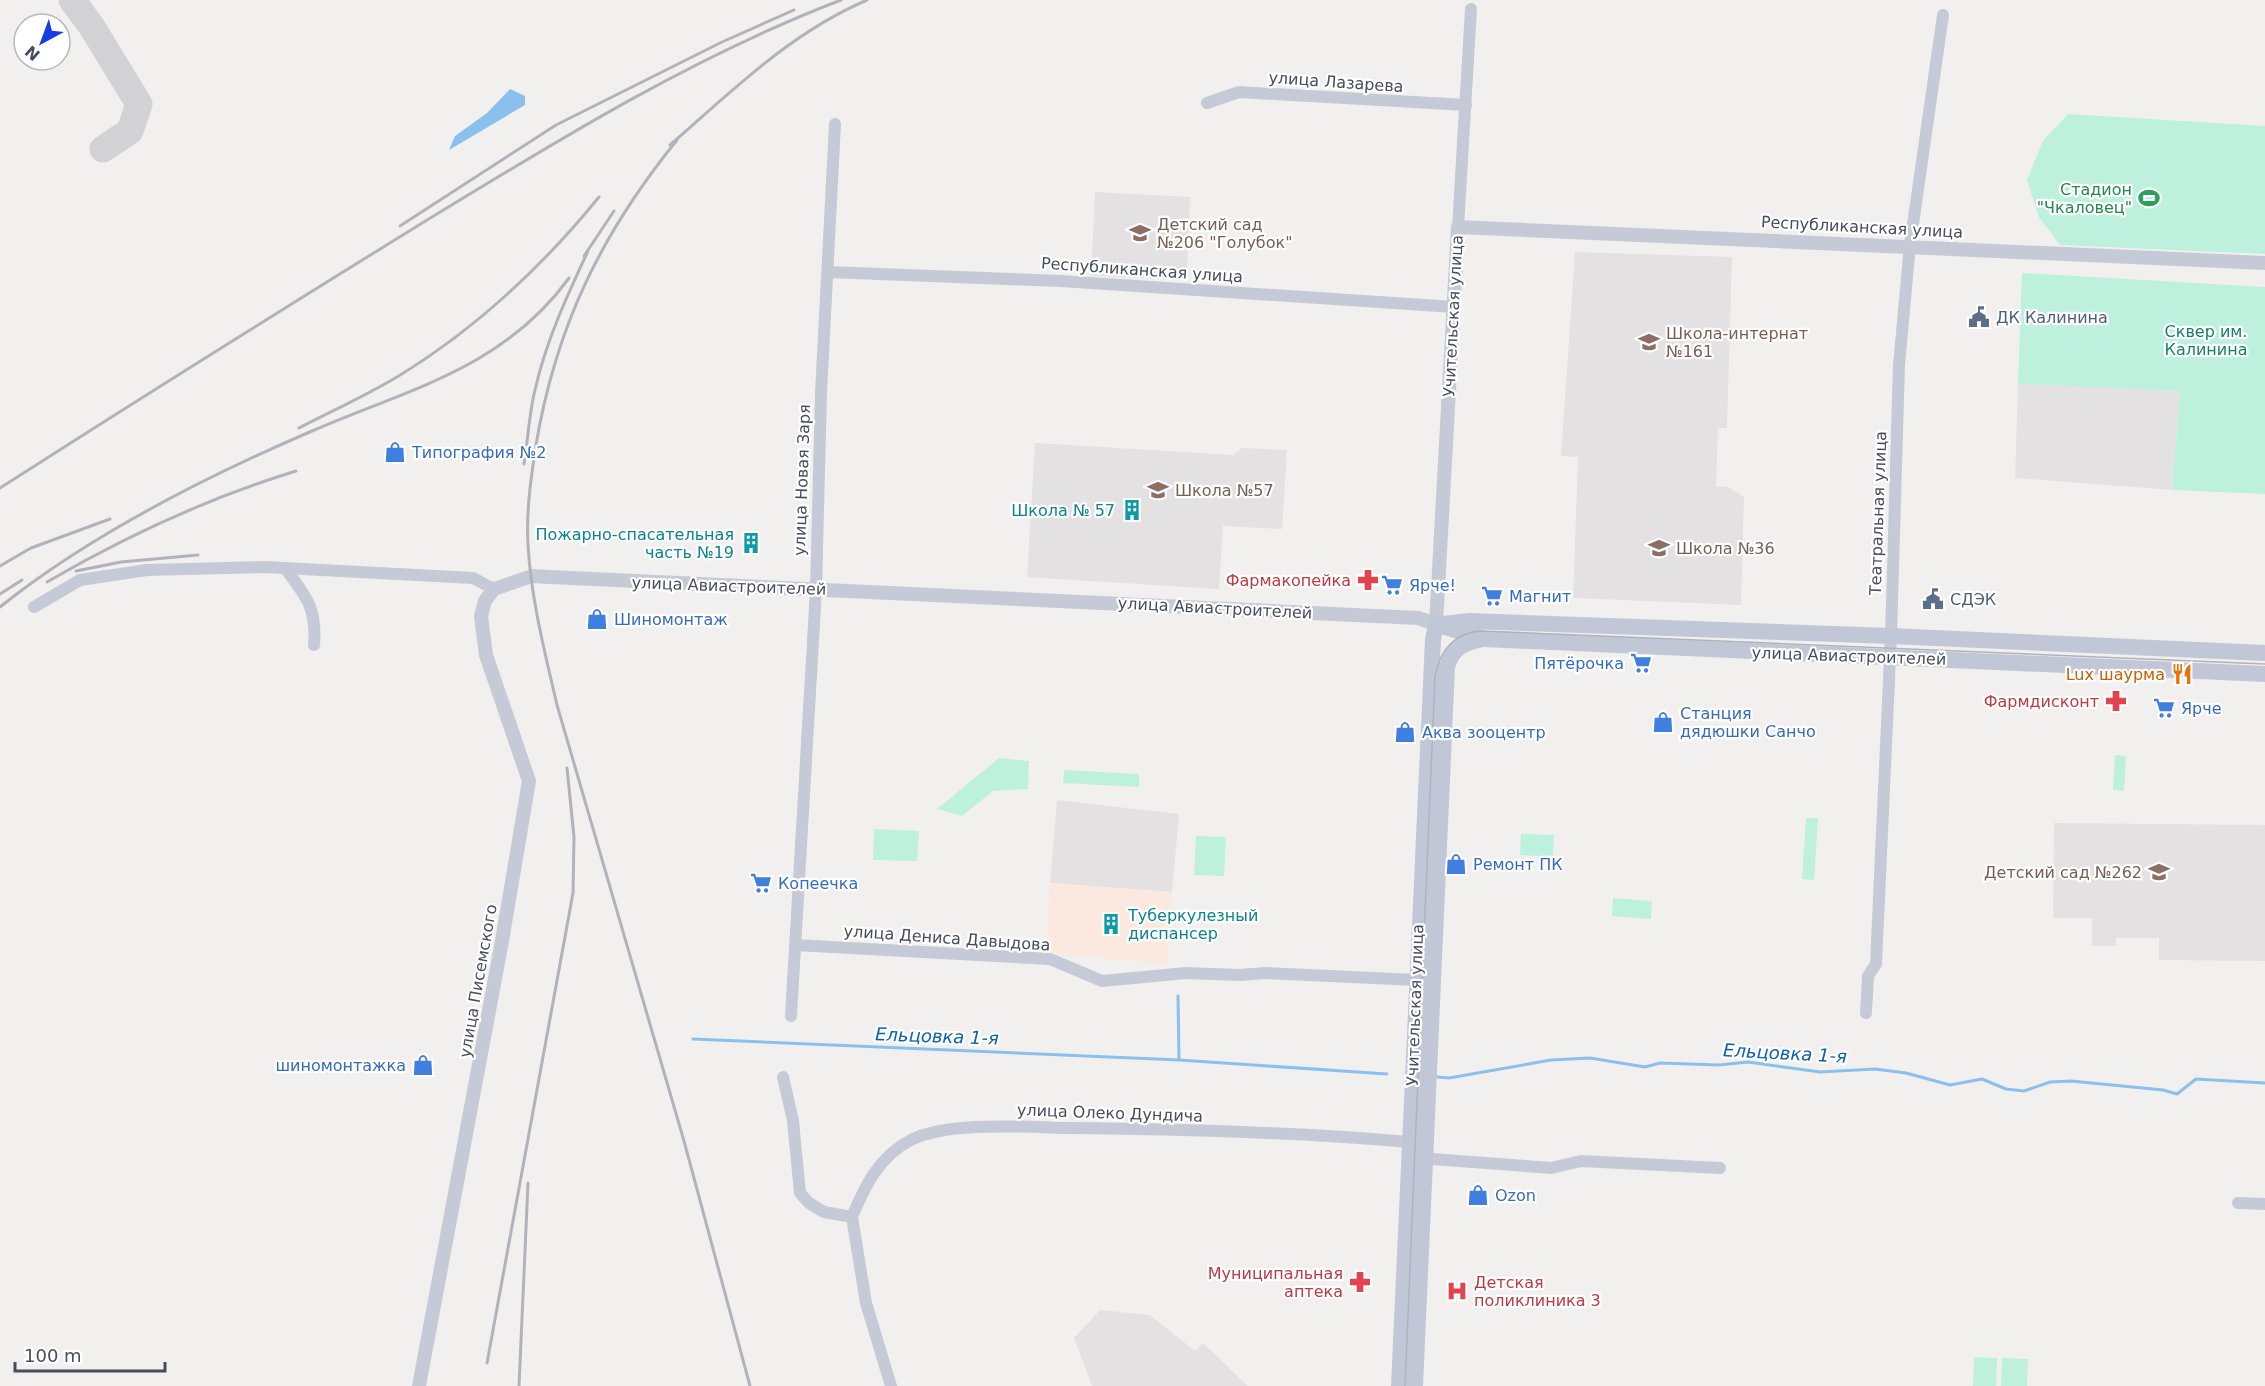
<svg xmlns="http://www.w3.org/2000/svg" width="2265" height="1386" font-family="'DejaVu Sans',sans-serif">
<rect width="100%" height="100%" fill="#f2f0ef"/>
<path fill="#e3e1e1" d="M1095 192 1190 197 1187 272 1168 270 1167 279 1091 276Z
M1575 252 1732 257 1727 428H1718L1716 486 1728 487 1744 497 1741 605 1573 598 1578 457 1561 456Z
M2018 384 2180 391 2172 490 2015 478Z
M1035 443 1233 455 1242 448 1287 450 1282 529 1223 526 1219 589 1027 577Z
M1057 800 1179 814 1172 892 1050 883Z
M2054 823 2265 825V961L2159 960V938H2116V946H2092V918H2053Z
M1100 1310 1150 1315 1195 1351 1203 1343 1248 1386H1092L1074 1338Z"/>
<path fill="#fbe9e0" d="M1050 883 1172 892 1167 964 1046 953Z"/>
<path fill="#bdf0dd" d="M2068 114 2265 126V254L2060 245 2039 217 2027 180 2043 141Z
M2022 273 2265 287V494L2172 490 2180 391 2018 384Z
M2115 755 2126 756 2124 791 2113 790Z
M999 758 1029 761 1028 789 993 791 962 816 937 809Z
M1064 770 1139 774V787L1063 783Z
M1806 818H1818L1814 880 1802 879Z
M874 829 919 831 917 861 873 860Z
M1521 834 1554 835 1553 857 1520 855Z
M1196 836 1226 837 1224 876 1194 875Z
M1613 898 1652 901 1651 919 1612 916Z
M1974 1357 1997 1358 1996 1386H1973Z
M2002 1358 2028 1359 2027 1386H2001Z"/>
<path fill="#8ac0ed" d="M510 89 525 96V105L449 150 455 136 487 113Z"/>
<g fill="none" stroke-linecap="round" stroke-linejoin="round">
<path stroke="#8ac0ed" stroke-width="3" d="M1178 996 1179 1060 1387 1074
M693 1039 1179 1060
M1438 1077 1449 1078 1551 1060 1590 1058 1645 1067 1660 1063 1719 1065 1748 1062 1820 1072 1875 1069 1906 1073 1950 1085 1982 1079 2006 1089 2024 1091 2050 1082 2071 1081 2163 1090 2177 1094 2196 1079 2265 1083"/>
<path stroke="#d2d1d4" stroke-width="27" d="M72 0 92 27 139 104 130 131 103 149"/>
<path stroke="#c6cad6" stroke-width="12" d="M1207 103 1239 92 1466 105
M1458 227 1471 9
M828 272 1060 281 1454 307
M285 568C306 596 317 608 314 645
M34 607 80 580 147 570 265 567 473 578 494 589
M795 945 1050 959 1102 981 1186 973 1240 975 1266 973 1416 980
M1866 1013 1868 976 1876 964 1891 636 1899 365 1910 245 1943 15
M791 1016 816 590 821 393 835 124
M783 1077 793 1121 800 1193 809 1203 824 1212 852 1217
M1419 1158 1551 1168 1581 1161 1720 1168
M2238 1203 2265 1204
M852 1217C865 1186 879 1156 911 1140 947 1121 1027 1127 1068 1128 1182 1129 1296 1132 1409 1142
M852 1217 866 1303 891 1386"/>
<path stroke="#c6cad6" stroke-width="14" d="M419 1386 502 941 529 781 486 655 481 616 485 601 494 589 532 576 550 577 1418 618 1436 624 1458 227 2265 263"/>
<path stroke="#c2c7d8" stroke-width="16" d="M1436 624 1484 639 2265 674
M1443 624 1470 621 1891 636 2265 653
M1399 1386 1433 640 1436 624
M1415 1386 1447 667C1453 647 1464 643 1483 639"/>
<path stroke="#b1b2ba" stroke-width="1.5" d="M1405 1386 1435 676C1440 650 1455 632 1482 631L2265 664"/>
<path stroke="#b1b2ba" stroke-width="3" d="M677 140C601 234 556 326 536 445 531 478 526 511 528 545 531 599 545 653 557 705L684 1141 750 1386
M670 145C732 91 790 33 867 0
M400 226 556 125 722 42 794 10
M584 256 614 211
M299 428C332 411 365 396 397 377 474 330 542 267 599 197
M524 464C528 440 529 414 535 390 546 341 567 296 588 251
M0 488C139 399 278 312 419 225 555 142 692 57 841 0
M0 566 31 548 110 519
M76 571 121 562 198 555
M47 582C126 536 208 498 296 471
M0 594 22 580
M0 607C91 534 205 477 312 431 408 389 503 369 569 278
M487 1363 573 893 574 837 567 768
M519 1386 528 1183"/>
</g>
<defs>
<symbol id="stadium-bare" viewBox="-9 -9 18 18"><path d="M0-5a6.5 5 0 1 0 0 10a6.5 5 0 1 0 0-10ZM-3.5-1.8h7v3.6h-7Z" fill="#2e9e5b" stroke="#fff" stroke-width="2.5" paint-order="stroke"/></symbol>
<symbol id="school-bare" viewBox="-9 -9 18 18"><path d="M0-5L7-2L0 1L-7-2ZM-4 1L0 2.5L4 1V4Q0 6-4 4Z" fill="#8d6e63" stroke="#fff" stroke-width="2.5" paint-order="stroke"/></symbol>
<symbol id="civic-bare" viewBox="-9 -9 18 18"><path d="M-.6-6.5H3V-4.5H.6V-3L4-1V1h2V6H-6V1h2V-1L-.6-3ZM-1.2 2.5V6h2.4V2.5Z" fill="#5c6f8a" stroke="#fff" stroke-width="2.5" paint-order="stroke"/></symbol>
<symbol id="shop-bare" viewBox="-9 -9 18 18"><path d="M-5-2.5h2.3a2.7 3.5 0 0 1 5.4 0H5L5.5 6h-11ZM-1.5-2.5h3a1.5 2.3 0 0 0-3 0Z" fill="#3f7fe0" stroke="#fff" stroke-width="2.5" paint-order="stroke"/></symbol>
<symbol id="building-bare" viewBox="-9 -9 18 18"><path d="M-4-6H4V6H1V3H-1V6H-4ZM-2.5-4.3h1.7v1.8h-1.7ZM.8-4.3h1.7v1.8H.8ZM-2.5-1h1.7V.8h-1.7ZM.8-1h1.7V.8H.8Z" fill="#0f9aa8" stroke="#fff" stroke-width="2.5" paint-order="stroke"/></symbol>
<symbol id="pharmacy-bare" viewBox="-9 -9 18 18"><path d="M-2-6h4v4h4v4h-4v4h-4v-4h-4v-4h4Z" fill="#e0444e" stroke="#fff" stroke-width="2.5" paint-order="stroke"/></symbol>
<symbol id="supermarket-bare" viewBox="-9 -9 18 18"><path d="M-6-5.5h2.5l.6 2H6L4.5 2H-2.5L-4.4-4H-6ZM-1.5 3.2a1.3 1.3 0 1 0 .1 0ZM3 3.2a1.3 1.3 0 1 0 .1 0Z" fill="#3f7fe0" stroke="#fff" stroke-width="2.5" paint-order="stroke"/></symbol>
<symbol id="restaurant-bare" viewBox="-9 -9 18 18"><path d="M-5-6h1v4h1v-4h1v4h1v-4h1v5L-1.5 .5V6h-2V.5L-5-1ZM5-6V6H3V1.5H1.5Q1.5-4 5-6Z" fill="#e8710a" stroke="#fff" stroke-width="2.5" paint-order="stroke"/></symbol>
<symbol id="hospital-bare" viewBox="-9 -9 18 18"><path d="M-5-5h3v3.5h4V-5h3V5h-3V1.5h-4V5h-3Z" fill="#e0444e" stroke="#fff" stroke-width="2.5" paint-order="stroke"/></symbol>
</defs>
<g fill-rule="evenodd">
<use href="#stadium-bare" x="2134" y="183" width="30" height="30"/>
<use href="#school-bare" x="1125" y="218" width="30" height="30"/>
<use href="#civic-bare" x="1964" y="302" width="30" height="30"/>
<use href="#school-bare" x="1634" y="327" width="30" height="30"/>
<use href="#shop-bare" x="380" y="437" width="30" height="30"/>
<use href="#school-bare" x="1143" y="475" width="30" height="30"/>
<use href="#building-bare" x="1117" y="495" width="30" height="30"/>
<use href="#building-bare" x="736" y="528" width="30" height="30"/>
<use href="#school-bare" x="1644" y="533" width="30" height="30"/>
<use href="#pharmacy-bare" x="1353" y="565" width="30" height="30"/>
<use href="#supermarket-bare" x="1377" y="570" width="30" height="30"/>
<use href="#supermarket-bare" x="1477" y="581" width="30" height="30"/>
<use href="#civic-bare" x="1918" y="584" width="30" height="30"/>
<use href="#shop-bare" x="582" y="604" width="30" height="30"/>
<use href="#supermarket-bare" x="1626" y="648" width="30" height="30"/>
<use href="#restaurant-bare" x="2167" y="659" width="30" height="30"/>
<use href="#pharmacy-bare" x="2101" y="686" width="30" height="30"/>
<use href="#supermarket-bare" x="2149" y="693" width="30" height="30"/>
<use href="#shop-bare" x="1648" y="707" width="30" height="30"/>
<use href="#shop-bare" x="1390" y="717" width="30" height="30"/>
<use href="#shop-bare" x="1441" y="849" width="30" height="30"/>
<use href="#school-bare" x="2144" y="857" width="30" height="30"/>
<use href="#supermarket-bare" x="746" y="868" width="30" height="30"/>
<use href="#building-bare" x="1096" y="909" width="30" height="30"/>
<use href="#shop-bare" x="408" y="1050" width="30" height="30"/>
<use href="#shop-bare" x="1463" y="1180" width="30" height="30"/>
<use href="#pharmacy-bare" x="1345" y="1267" width="30" height="30"/>
<use href="#hospital-bare" x="1442" y="1276" width="30" height="30"/>
</g>
<g text-anchor="middle" dominant-baseline="central" stroke-width="4.5" stroke-linejoin="round" paint-order="stroke">
<g font-size="16" fill="#474d5d" stroke="#fff">
<text transform="translate(1336 82) rotate(4)">улица Лазарева</text>
<text transform="translate(1862 227) rotate(3)">Республиканская улица</text>
<text transform="translate(1142 270) rotate(4)">Республиканская улица</text>
<text transform="translate(1453 316) rotate(-87)">Учительская улица</text>
<text transform="translate(802 480) rotate(-88)">улица Новая Заря</text>
<text transform="translate(1878 513) rotate(-88)">Театральная улица</text>
<text transform="translate(729 586) rotate(2)">улица Авиастроителей</text>
<text transform="translate(1215 608) rotate(3)">улица Авиастроителей</text>
<text transform="translate(1849 656) rotate(2)">улица Авиастроителей</text>
<text transform="translate(947 938) rotate(4)">улица Дениса Давыдова</text>
<text transform="translate(478 981) rotate(-80)">улица Писемского</text>
<text transform="translate(1415 1005) rotate(-88)">Учительская улица</text>
<text transform="translate(1110 1113) rotate(2)">улица Олеко Дундича</text>
</g>
<g font-size="16" fill="#27864d" stroke="#fff" text-anchor="end">
<text x="2132" y="189">Стадион<tspan x="2132" dy="18">"Чкаловец"</tspan></text>
</g>
<g font-size="16" fill="#785e54" stroke="#fff" text-anchor="start">
<text x="1157" y="224">Детский сад<tspan x="1157" dy="18">№206 "Голубок"</tspan></text>
<text x="1666" y="333">Школа-интернат<tspan x="1666" dy="18">№161</tspan></text>
<text x="1175" y="490">Школа №57</text>
<text x="1676" y="548">Школа №36</text>
<text x="2142" y="872" text-anchor="end">Детский сад №262</text>
</g>
<g font-size="16" fill="#4e5e75" stroke="#fff" text-anchor="start">
<text x="1996" y="317">ДК Калинина</text>
<text x="1950" y="599">СДЭК</text>
</g>
<g font-size="16" fill="#168065" stroke="#fff">
<text x="2206" y="331">Сквер им.<tspan x="2206" dy="18">Калинина</tspan></text>
</g>
<g font-size="16" fill="#366cbe" stroke="#fff" text-anchor="start">
<text x="412" y="452">Типография №2</text>
<text x="1409" y="585">Ярче!</text>
<text x="1509" y="596">Магнит</text>
<text x="614" y="619">Шиномонтаж</text>
<text x="1624" y="663" text-anchor="end">Пятёрочка</text>
<text x="2181" y="708">Ярче</text>
<text x="1680" y="713">Станция<tspan x="1680" dy="18">дядюшки Санчо</tspan></text>
<text x="1422" y="732">Аква зооцентр</text>
<text x="1473" y="864">Ремонт ПК</text>
<text x="778" y="883">Копеечка</text>
<text x="406" y="1065" text-anchor="end">шиномонтажка</text>
<text x="1495" y="1195">Ozon</text>
</g>
<g font-size="16" fill="#0d838f" stroke="#fff" text-anchor="end">
<text x="1115" y="510">Школа № 57</text>
<text x="734" y="534">Пожарно-спасательная<tspan x="734" dy="18">часть №19</tspan></text>
<text x="1128" y="915" text-anchor="start">Туберкулезный<tspan x="1128" dy="18">диспансер</tspan></text>
</g>
<g font-size="16" fill="#be3a42" stroke="#fff" text-anchor="end">
<text x="1351" y="580">Фармакопейка</text>
<text x="2099" y="701">Фармдисконт</text>
<text x="1343" y="1273">Муниципальная<tspan x="1343" dy="18">аптека</tspan></text>
<text x="1474" y="1282" text-anchor="start">Детская<tspan x="1474" dy="18">поликлиника 3</tspan></text>
</g>
<g font-size="16" fill="#c56008" stroke="#fff" text-anchor="end">
<text x="2165" y="674">Lux шаурма</text>
</g>
<g font-size="18" font-style="italic" fill="#0b62ac" stroke="#fff">
<text transform="translate(937 1036) rotate(2)">Ельцовка 1-я</text>
<text transform="translate(1785 1053) rotate(3)">Ельцовка 1-я</text>
</g>
</g>
<g transform="translate(42 42) rotate(221)"><circle r="28" fill="#ffffff" stroke="#b5b8be" stroke-width="1.5"/>
<path d="M0-4.5L10 22L0 15L-10 22Z" fill="#173de4"/>
<text y="-9" font-size="16" font-weight="bold" text-anchor="middle" fill="#474d5d">N</text>
</g>
<path d="M15 1362v9h150v-9" fill="none" stroke="#474d5d" stroke-width="3"/>
<text x="24" y="1362" font-size="18" fill="#474d5d" stroke="#ffffff" stroke-width="4.5" paint-order="stroke">100 m</text>
</svg>
